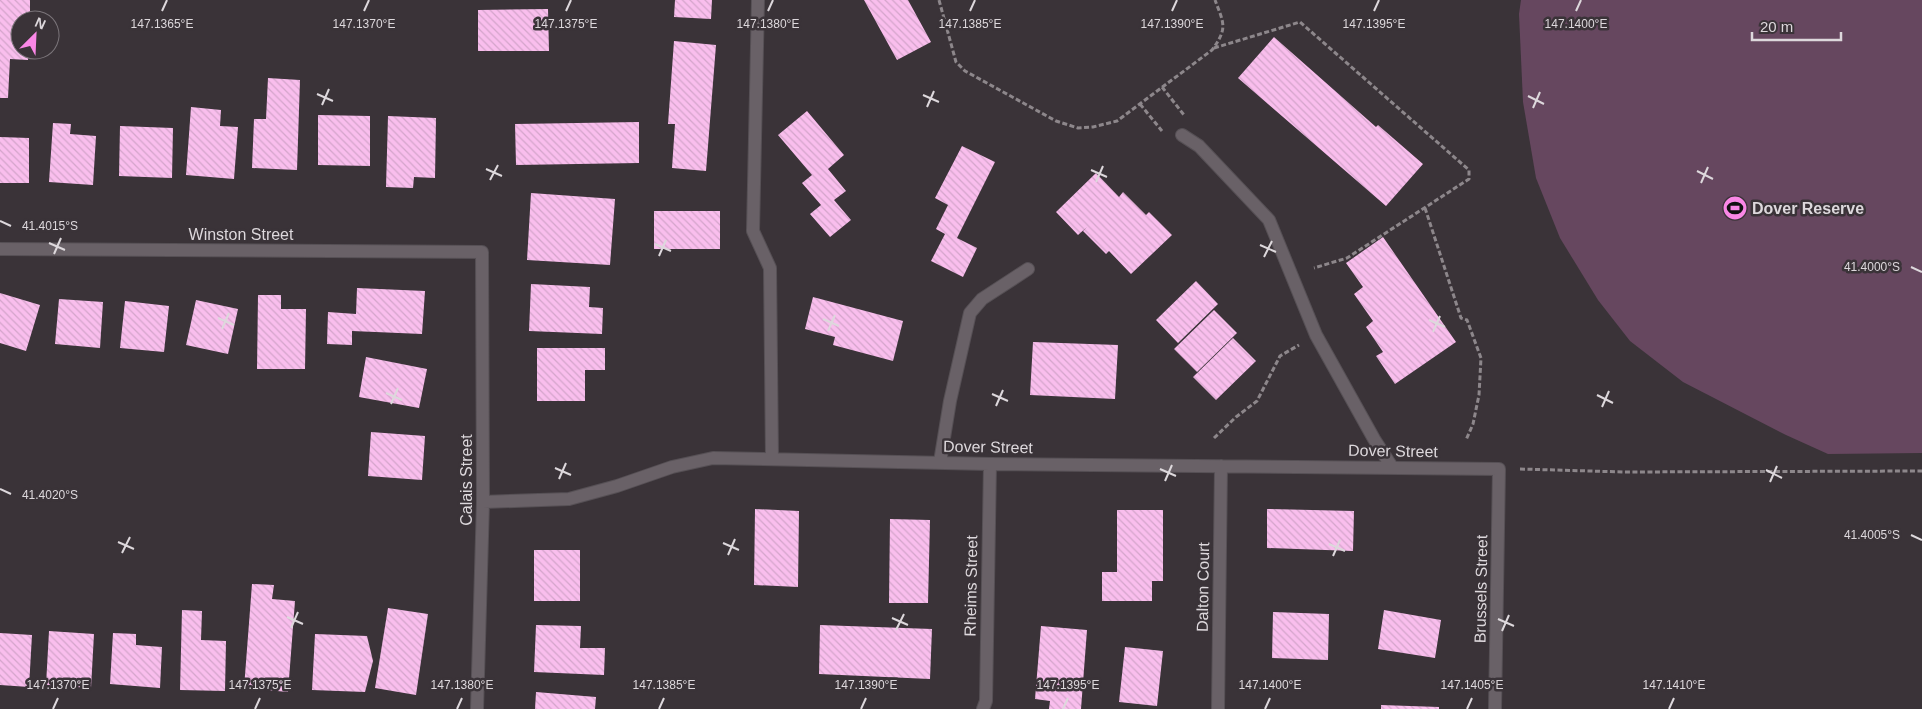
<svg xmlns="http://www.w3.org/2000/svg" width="1922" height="709" font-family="Helvetica,sans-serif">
<defs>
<pattern id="building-back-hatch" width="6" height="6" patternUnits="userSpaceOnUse" patternTransform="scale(1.25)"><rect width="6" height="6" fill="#f9beed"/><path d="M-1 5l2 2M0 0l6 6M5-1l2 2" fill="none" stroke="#d4a5cb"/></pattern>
</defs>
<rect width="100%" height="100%" fill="#3a3338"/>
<path fill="#66475f" d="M1521 0H1922V453L1828 454 1786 435 1683 382 1630 341 1598 300 1560 238 1536 178 1523 102 1519 14Z"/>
<path fill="url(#building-back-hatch)" d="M0 0H30V20H20V50H29L28 60 10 59 8 98H0Z
M675 0H712L711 19 674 17Z
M864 0H908L931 42 897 60Z
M548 9 549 51H478V10Z
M1274 37 1376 127 1378 125 1423 164 1386 206 1238 78Z
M674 41 716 45 706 171 672 168 675 124H668Z
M268 78 300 80 297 170 252 168 254 119H266Z
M191 107 221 110 220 126 238 127 234 179 186 175Z
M807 111 844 155 828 169 846 191 834 200 851 220 830 237 810 214 821 205 802 183 812 175 778 135Z
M318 115 370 116V166L318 165Z
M388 116 436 118 435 178 414 177 413 188 386 187Z
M639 122V163L516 165 515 124Z
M53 123 71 124 70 134 96 136 93 185 49 182Z
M120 126 173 128 172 178 119 176Z
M0 137 29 138V183H0Z
M962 146 995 162 957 238 977 248 963 277 931 261 945 234 936 229 948 205 935 198Z
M1096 173 1119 197 1123 192 1146 215 1149 212 1172 235 1131 274 1109 251 1106 254 1083 231 1087 227 1078 235 1056 212Z
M531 193 615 199 610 265 527 260Z
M654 211H720V249H654Z
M1383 237 1456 342 1395 384 1376 356 1383 352 1366 327 1373 321 1354 294 1363 287 1346 263Z
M1196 281 1218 304 1178 343 1156 320Z
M531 284 590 287 589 307 603 308 602 334 529 331Z
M357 288 425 291 422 334 352 331V345L327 344 328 312 356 314Z
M0 293 40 305 26 351 0 343Z
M258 295H281V309H306L305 369H257Z
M813 297 903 321 893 361 833 345 835 337 805 329Z
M59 299 103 302 100 348 55 344Z
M196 300 238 309 228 354 186 345Z
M125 301 169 306 164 352 120 348Z
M1214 310 1237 333 1197 372 1174 349Z
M1233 338 1256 361 1216 400 1193 377Z
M1033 342 1118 345 1115 399 1030 395Z
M537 348H605V370H585V401H537Z
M366 357 427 369 419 408 359 397Z
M371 432 425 436 422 480 368 476Z
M755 509 799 511 798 587 754 585Z
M1267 509 1354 511 1353 551 1267 548Z
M1117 510H1163V581H1152V601H1102V572H1117Z
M890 519 930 520 928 603H889Z
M534 550H580V601H534Z
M252 584 274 585 272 599 295 601 288 692 244 688Z
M388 608 428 614 416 695 375 688Z
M182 610 202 611 201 640 226 641 225 691 180 690Z
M1384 610 1441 620 1435 658 1378 649Z
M1273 612 1329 614 1328 660 1272 658Z
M536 625 581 626 580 648H605L604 675 534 672Z
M820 625 932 629 930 679 819 674Z
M1041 626 1087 630 1081 709H1049L1050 701 1035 699Z
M49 631 94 634 91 688 46 685Z
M0 633 32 635 29 687 0 685Z
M113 633 136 634V645L162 647 160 688 110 684Z
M315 634 367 636 373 661 365 692 312 690Z
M1125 647 1163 651 1157 706 1119 702Z
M536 692 596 697 595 709H535Z
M1381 705 1439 707V709H1381Z"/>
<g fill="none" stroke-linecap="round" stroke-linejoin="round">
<defs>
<path id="minor" d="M758 0 753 231 770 268 772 459
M1182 135 1199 146 1269 220 1316 335 1374 439 1392 467
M0 249 482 252 483 502 477 709
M940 462 950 401 970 313 982 299 1028 269
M483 502 569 499 617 486 672 467 713 458 990 464 1499 469 1495 709
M983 709 986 701 990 464
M1218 709 1221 466"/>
</defs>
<use href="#minor" stroke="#565055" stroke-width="14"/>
<path stroke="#8d878b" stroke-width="3" stroke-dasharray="5 2.5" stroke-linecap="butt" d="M939 0 956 62 965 71 1056 121 1078 128 1093 127 1117 121 1212 50C1228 28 1224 24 1215 0
M1214 48 1300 22 1469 170V179L1347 258 1314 268
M1162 87 1184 115
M1140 104 1162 131
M1425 208 1461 318 1467 320 1481 358 1479 395 1473 424 1466 440
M1214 438 1236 417 1257 401 1280 356 1299 345
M1520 469 1624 472 1922 471"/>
<use href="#minor" stroke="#696167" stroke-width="12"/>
</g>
<path fill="none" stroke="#ddd8dc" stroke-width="2" d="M162 11 167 0M364 11 369 0M566 11 571 0M768 11 773 0M970 11 975 0M1172 11 1177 0M1374 11 1379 0M1576 11 1581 0M317 94 333 101M923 95 939 102M1528 96 1544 104M322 105 329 89M927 107 934 91M1533 108 1540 92M486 169 502 176M1091 170 1107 177M1697 171 1713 179M490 180 498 165M1096 182 1103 166M1701 183 1708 167M0 221 11 226M49 243 65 250M655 244 671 251M1260 245 1276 252M54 254 61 238M659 256 666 240M1264 257 1272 241M1911 267 1922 272M218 318 234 325M823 319 839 326M1429 320 1445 327M222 329 229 313M828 331 835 315M1433 332 1440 316M386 393 402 400M992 394 1008 401M1597 395 1613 403M391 404 398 388M996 406 1003 390M1602 407 1609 391M555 468 571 475M1160 469 1176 476M1766 470 1782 478M559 479 566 463M1165 481 1172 465M1770 482 1777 466M0 489 11 494M1911 535 1922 540M118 542 134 549M723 543 739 550M1329 544 1345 551M122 553 130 537M728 555 735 539M1333 556 1340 540M287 617 303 624M892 618 908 625M1498 619 1514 626M291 628 298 612M896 630 904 614M1502 631 1509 615M53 709 58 698M255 709 260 698M457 709 462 698M659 709 664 698M861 709 866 698M1063 709 1068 698M1265 709 1270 698M1467 709 1472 698M1669 709 1674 698"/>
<defs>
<symbol id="stadium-disc" viewBox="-11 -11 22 22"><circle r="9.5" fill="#fa87e6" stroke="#3a3338"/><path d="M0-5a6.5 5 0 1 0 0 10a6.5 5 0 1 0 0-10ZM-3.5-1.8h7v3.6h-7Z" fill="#111"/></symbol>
</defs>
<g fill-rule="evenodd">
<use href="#stadium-disc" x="1721" y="194" width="28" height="28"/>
</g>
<g text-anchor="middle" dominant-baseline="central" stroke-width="5" stroke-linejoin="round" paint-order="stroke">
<g font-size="16" font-weight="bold" fill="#ddd8dc" stroke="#3a3338" text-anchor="start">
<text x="1752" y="208">Dover Reserve</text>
</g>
<g font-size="16" fill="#ddd8dc" stroke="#3a3338">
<text x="241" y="234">Winston Street</text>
<text transform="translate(988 447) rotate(1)">Dover Street</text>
<text transform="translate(1393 451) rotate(1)">Dover Street</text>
<text transform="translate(466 480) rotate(-90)">Calais Street</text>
<text transform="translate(971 586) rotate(-89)">Rheims Street</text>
<text transform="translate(1203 587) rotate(-89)">Dalton Court</text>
<text transform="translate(1481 589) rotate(-89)">Brussels Street</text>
</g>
</g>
<g font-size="12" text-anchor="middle" fill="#ddd8dc" stroke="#3a3338" stroke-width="5" stroke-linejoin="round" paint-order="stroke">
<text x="364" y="28">147.1370°E</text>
<text x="566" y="28">147.1375°E</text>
<text x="768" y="28">147.1380°E</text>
<text x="970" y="28">147.1385°E</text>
<text x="1172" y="28">147.1390°E</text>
<text x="1374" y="28">147.1395°E</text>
<text x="1576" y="28">147.1400°E</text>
<text x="162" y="28">147.1365°E</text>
<text x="50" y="230">41.4015°S</text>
<text x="1872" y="271">41.4000°S</text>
<text x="50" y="499">41.4020°S</text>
<text x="1872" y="539">41.4005°S</text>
<text x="58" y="689">147.1370°E</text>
<text x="260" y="689">147.1375°E</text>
<text x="462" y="689">147.1380°E</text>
<text x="664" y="689">147.1385°E</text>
<text x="866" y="689">147.1390°E</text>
<text x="1068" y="689">147.1395°E</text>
<text x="1270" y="689">147.1400°E</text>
<text x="1472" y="689">147.1405°E</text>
<text x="1674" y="689">147.1410°E</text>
</g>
<g transform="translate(35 35) rotate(24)"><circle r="24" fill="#3a3338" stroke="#7b757a"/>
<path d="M0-4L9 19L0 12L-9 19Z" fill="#fa87e6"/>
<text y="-8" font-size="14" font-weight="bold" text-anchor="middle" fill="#ddd8dc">N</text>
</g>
<path d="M1752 32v8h89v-8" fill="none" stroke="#ddd8dc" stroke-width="2.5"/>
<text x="1760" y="32" font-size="15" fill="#ddd8dc" stroke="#3a3338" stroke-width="4" paint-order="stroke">20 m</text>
</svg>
